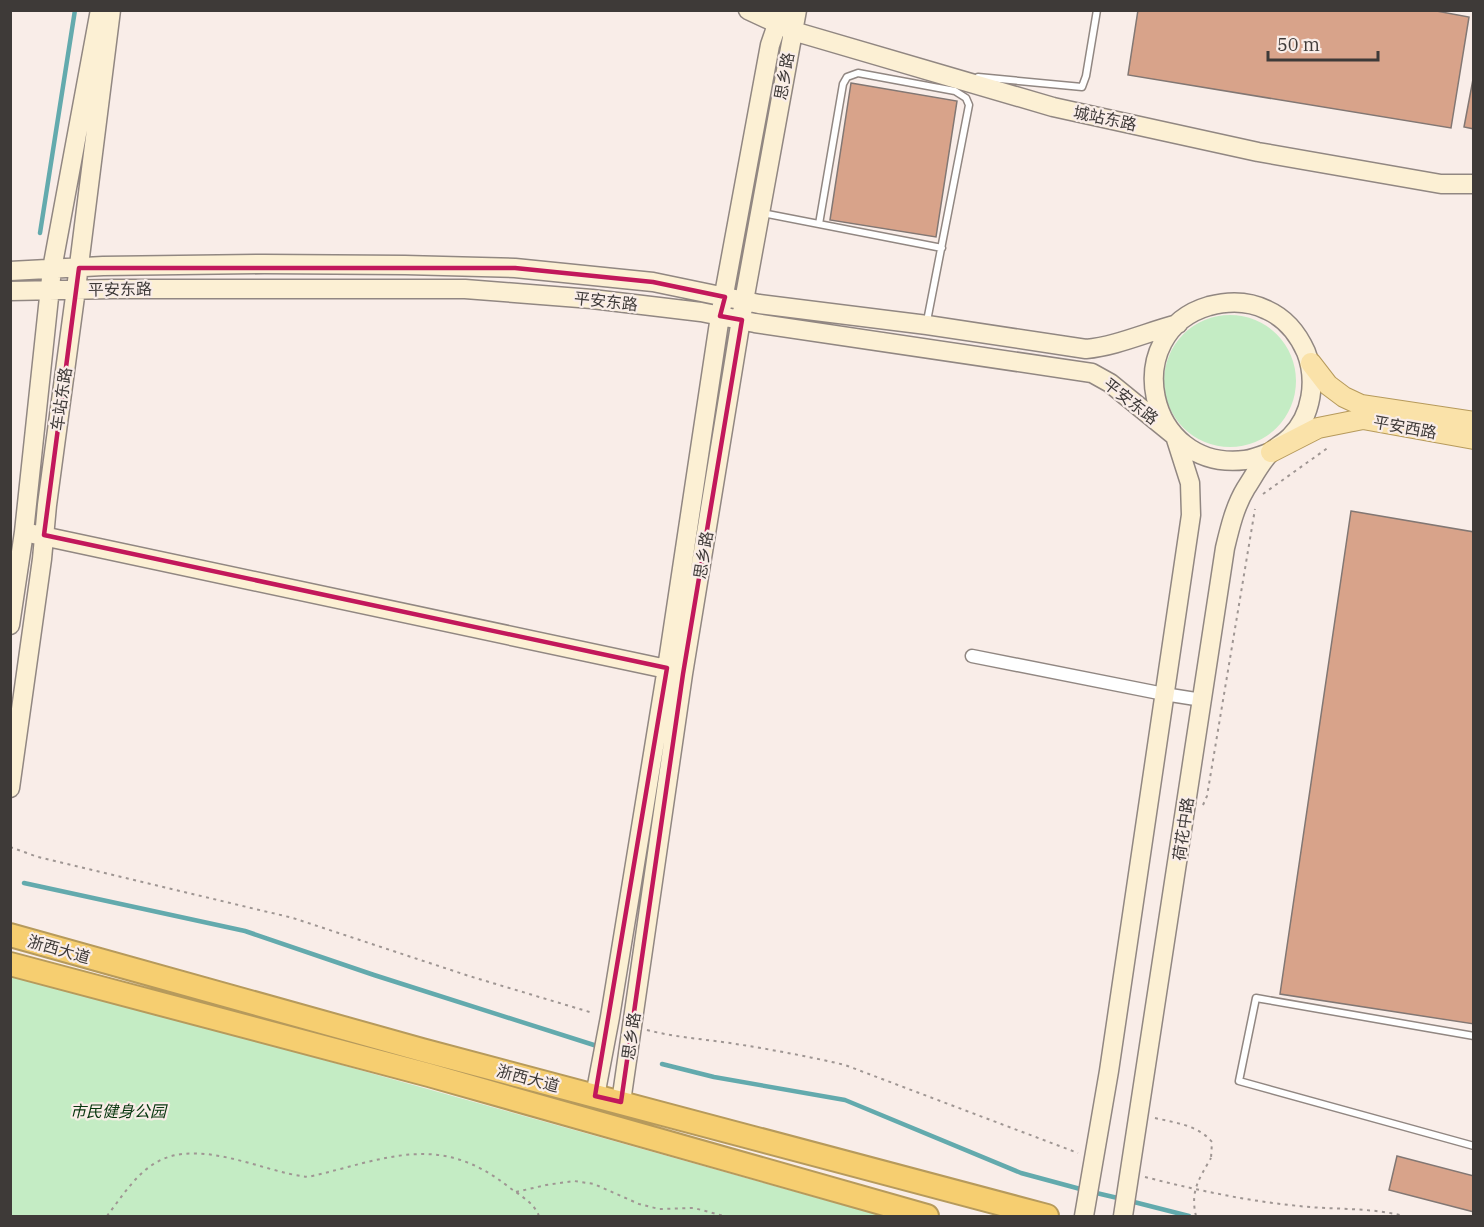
<svg xmlns="http://www.w3.org/2000/svg" width="1484" height="1227" font-family="'IBM Plex Serif','Noto Sans SC',serif">
<rect width="100%" height="100%" fill="#f9ede8"/>
<path fill="#c4ecc4" d="M1164 381a66 66 0 1 1 132 0a66 66 0 1 1-132 0Z
M10 975 37 980 882 1216H11Z"/>
<g fill="none" stroke-linecap="round" stroke-linejoin="round">
<path stroke="#63aaad" stroke-width="4.5" d="M40 233 75 10
M24 883 245 931 374 975 597 1046
M662 1064 714 1077 845 1100 1021 1173 1084 1190
M1092 1192 1122 1199
M1130 1201 1189 1216"/>
</g>
<path fill="#d8a38a" stroke="#827773" stroke-width="1.5" d="M1138 10H1431L1469 17 1451 128 1128 75Z
M1474 74V129L1464 127Z
M851 83 957 101 936 237 830 220Z
M1351 511 1474 532V1024L1280 994Z
M1397 1156 1474 1176V1212L1389 1190Z"/>
<g fill="none" stroke-linecap="round" stroke-linejoin="round">
<defs>
<path id="lane" d="M978 77 1082 87 1086 76 1097 10
M762 213 942 248
M819 224 843 84 847 77 858 73 955 91 966 98 969 105 927 321
M1474 1036 1256 998 1239 1081 1474 1146"/>
<path id="street" d="M972 656 1164 694 1202 700"/>
<path id="secondary" d="M748 10 793 31 1053 107 1258 152 1441 184H1474
M10 271 103 266 264 264 405 265 515 268 653 282 759 304 927 325 1086 349C1117 346 1147 332 1178 324
M10 291 113 289H465L592 299 701 312 755 323 1092 373 1110 383 1175 436 1190 483 1191 515 1109 1071 1084 1216
M24 532 676 671
M10 625 24 532 52 269 100 10
M10 788 42 559 47 505 76 289 111 10
M595 1096 610 1017 667 668 720 316 770 45 782 10
M621 1102 683 674 744 301 797 10
M1123 1216 1225 548C1230 527 1235 506 1246 488 1254 476 1262 460 1272 451 1278 446 1285 442 1290 437 1312 416 1317 380 1306 352 1298 334 1285 318 1267 310 1249 301 1228 301 1209 306 1119 332 1145 472 1245 460 1253 459 1263 455 1271 452"/>
<path id="primary" d="M1311 363 1328 385 1344 397 1361 405 1474 422
M1271 452 1318 428 1363 419 1474 439"/>
<path id="highway" d="M10 935 422 1050 1047 1216
M10 964 429 1075 927 1216"/>
</defs>
<use href="#lane" stroke="#918782" stroke-width="9"/>
<use href="#street" stroke="#918782" stroke-width="15"/>
<use href="#secondary" stroke="#918782" stroke-width="21"/>
<use href="#primary" stroke="#b69a5c" stroke-width="22"/>
<use href="#highway" stroke="#b69a5c" stroke-width="26"/>
<path stroke="#9f9693" stroke-width="2" stroke-dasharray="3 4.5" stroke-linecap="butt" d="M1263 494 1329 447
M1203 805 1207 796 1255 509
M10 847 38 857 293 918 469 976 593 1013
M647 1030C674 1037 702 1039 730 1043 768 1049 807 1056 845 1065L1078 1153
M1155 1118C1176 1123 1198 1125 1212 1142L1211 1158
M1145 1177C1196 1190 1247 1201 1299 1206 1334 1210 1369 1207 1404 1216
M516 1192 546 1185 574 1181 594 1184 639 1204 659 1209 694 1208 724 1216
M107 1216C120 1199 134 1177 152 1165 196 1135 261 1172 308 1177 387 1159 439 1131 510 1188 521 1196 534 1203 539 1216"/>
<use href="#lane" stroke="#fff" stroke-width="6"/>
<use href="#street" stroke="#fff" stroke-width="12"/>
<use href="#secondary" stroke="#fcf0d4" stroke-width="18"/>
<use href="#primary" stroke="#fae2a9" stroke-width="20"/>
<use href="#highway" stroke="#f6ce70" stroke-width="22"/>
<path stroke="#9f9693" stroke-width="2" stroke-dasharray="3 4.5" stroke-linecap="butt" d="M1196 1216C1190 1191 1199 1179 1211 1158"/>
</g>
<path fill="none" stroke="#c2185b" stroke-width="4.5" stroke-linejoin="round" d="M79 268H515L653 282 725 297 720 316 742 320 683 674 621 1102 595 1096 667 668 44 535Z"/>
<g text-anchor="middle" dominant-baseline="central" stroke-width="4.5" stroke-linejoin="round" paint-order="stroke">
<g font-size="16" fill="#3e3a38" stroke="#f9ede8">
<text transform="translate(784 76) rotate(-80)">思乡路</text>
<text transform="translate(1105 118) rotate(12)">城站东路</text>
<text transform="translate(120 289) rotate(-1)">平安东路</text>
<text transform="translate(606 301) rotate(6)">平安东路</text>
<text transform="translate(61 399) rotate(-82)">车站东路</text>
<text transform="translate(1131 401) rotate(38)">平安东路</text>
<text transform="translate(1405 427) rotate(10)">平安西路</text>
<text transform="translate(703 555) rotate(-81)">思乡路</text>
<text transform="translate(1183 829) rotate(-82)">荷花中路</text>
<text transform="translate(59 949) rotate(16)">浙西大道</text>
<text transform="translate(631 1036) rotate(-82)">思乡路</text>
<text transform="translate(528 1078) rotate(15)">浙西大道</text>
</g>
<g font-size="16" font-style="italic" fill="#07350e" stroke="#f9ede8">
<text x="118" y="1111">市民健身公园</text>
</g>
</g>
<rect width="1484" height="1227" fill="none" stroke="#3e3a38" stroke-width="24"/>
<path d="M1268 51v9h110v-9" fill="none" stroke="#3e3a38" stroke-width="3"/>
<text x="1277" y="51" font-size="18" fill="#3e3a38" stroke="#f9ede8" stroke-width="4.5" paint-order="stroke">50 m</text>
</svg>
